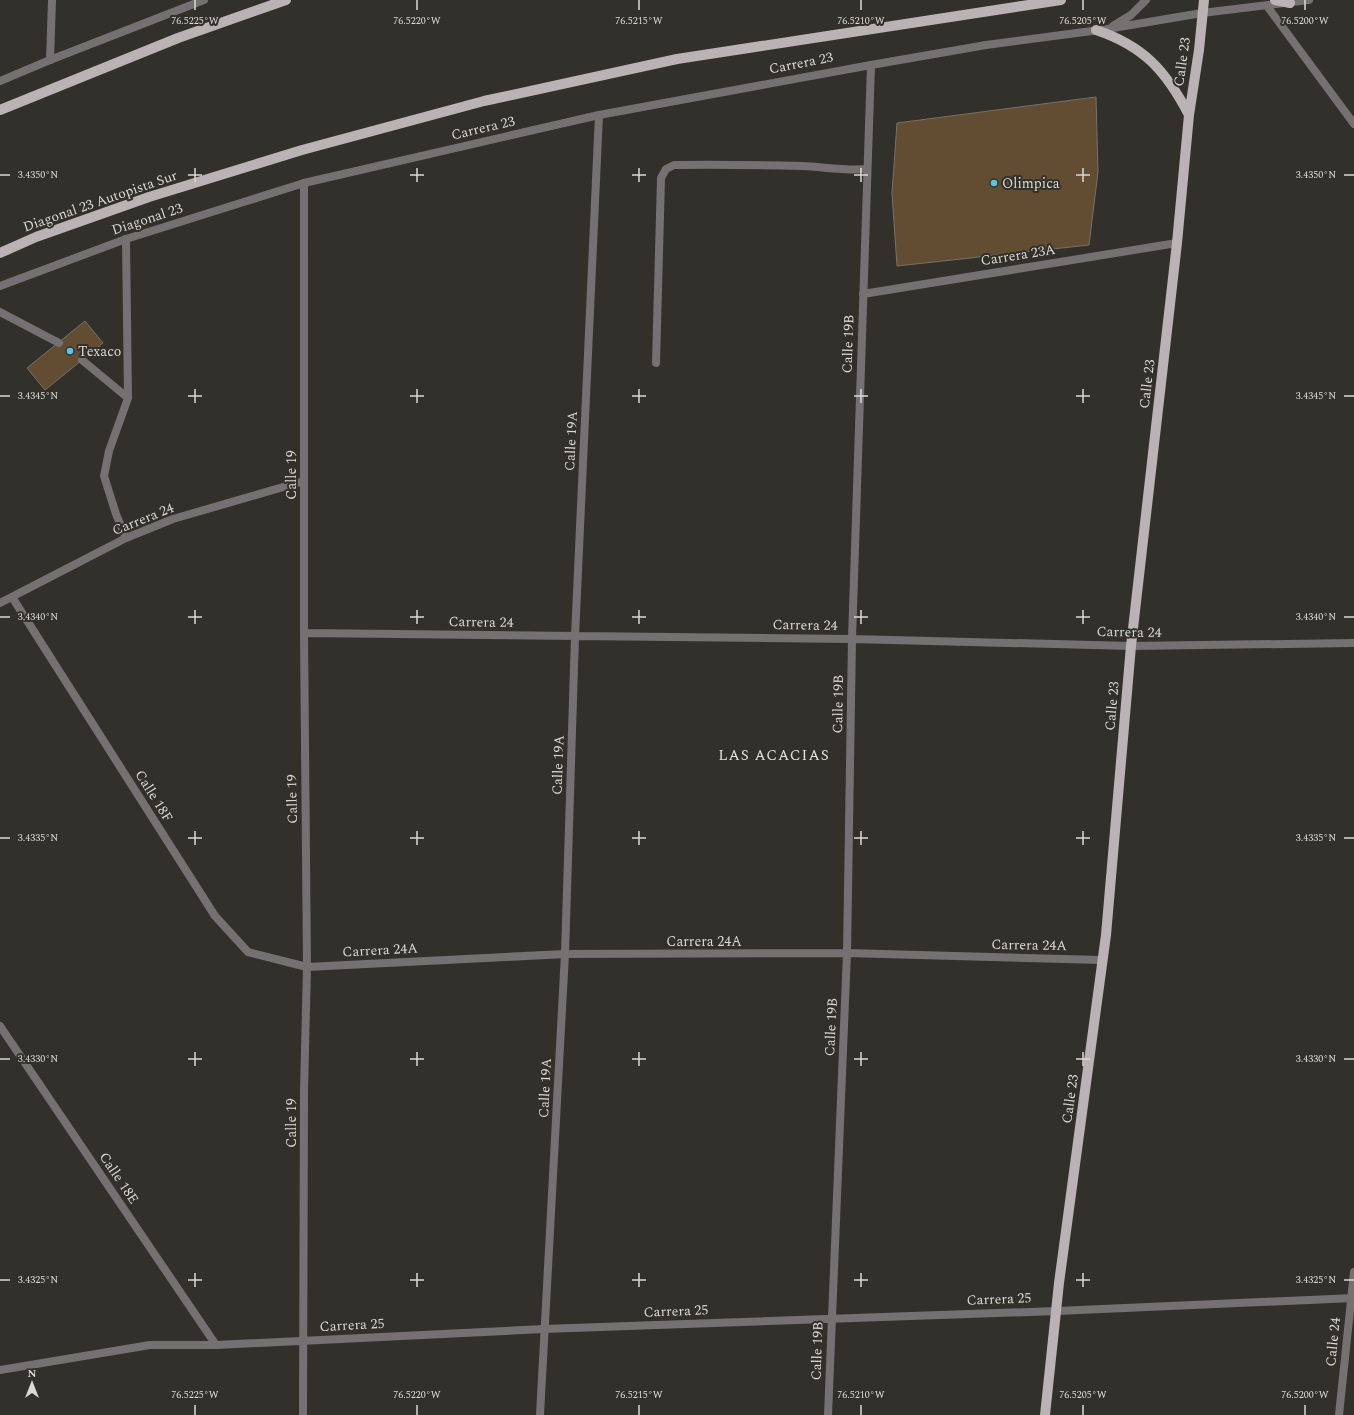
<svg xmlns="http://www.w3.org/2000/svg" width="1354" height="1415" font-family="Spectral,serif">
<rect width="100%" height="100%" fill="#32302a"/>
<path fill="#634d32" stroke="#76716b" d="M1096 97 1098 172 1089 245 897 266 892 193 897 123Z
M85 321 103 343 45 390 27 368Z"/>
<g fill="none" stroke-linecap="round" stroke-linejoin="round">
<path stroke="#757172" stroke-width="8" d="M126 239 128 398 109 451 104 476 116 514 126 538
M0 312 59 343
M82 360 128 398
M656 363 661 178 666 169 674 165C717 164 760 165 803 166 824 167 846 171 867 169"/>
<path stroke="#757172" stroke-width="8" d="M1267 6 1354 124
M50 60 52 0
M863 294 1177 243
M12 597 215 916 248 952 307 967 565 954 847 953 1102 960
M0 603 126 538 173 519 304 481
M304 633 852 639 1131 646 1354 643
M0 1026 216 1345
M303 1415 304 1091 307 967 304 633V183
M540 1415 565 954 575 636 599 115
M828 1415 847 953 852 639 871 65
M1339 1415 1354 1272"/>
<path stroke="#757172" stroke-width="8" d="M1113 26 1131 15 1146 0
M0 81 50 60 204 0
M0 286 126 239 304 183 599 115 871 65 986 45 1107 29 1202 13 1309 0
M0 1370 150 1345H216L544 1329 1057 1311 1354 1298"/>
<path stroke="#bab2b4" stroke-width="10" d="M1275 0 1290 3
M1096 30C1144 46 1166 71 1189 115
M0 110 178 38 286 0
M0 253 36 237 149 197 302 150 484 101 677 59 1061 0
M1045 1415 1059 1283 1106 935 1131 646 1177 243 1189 115 1199 50 1204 0"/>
</g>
<path fill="none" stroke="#dbd9d5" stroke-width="1.5" d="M195 0V10M417 0V10M639 0V10M861 0V10M1083 0V10M1305 0V10M195 168V182M417 168V182M639 168V182M861 168V182M1083 168V182M0 175H10M188 175H202M410 175H424M632 175H646M854 175H868M1076 175H1090M1344 175H1354M195 389V403M417 389V403M639 389V403M861 389V403M1083 389V403M0 396H10M188 396H202M410 396H424M632 396H646M854 396H868M1076 396H1090M1344 396H1354M195 610V624M417 610V624M639 610V624M861 610V624M1083 610V624M0 617H10M188 617H202M410 617H424M632 617H646M854 617H868M1076 617H1090M1344 617H1354M195 831V845M417 831V845M639 831V845M861 831V845M1083 831V845M0 838H10M188 838H202M410 838H424M632 838H646M854 838H868M1076 838H1090M1344 838H1354M195 1052V1066M417 1052V1066M639 1052V1066M861 1052V1066M1083 1052V1066M0 1059H10M188 1059H202M410 1059H424M632 1059H646M854 1059H868M1076 1059H1090M1344 1059H1354M195 1273V1287M417 1273V1287M639 1273V1287M861 1273V1287M1083 1273V1287M0 1280H10M188 1280H202M410 1280H424M632 1280H646M854 1280H868M1076 1280H1090M1344 1280H1354M195 1405V1415M417 1405V1415M639 1405V1415M861 1405V1415M1083 1405V1415M1305 1405V1415"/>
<g fill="#5ac8e5" stroke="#32302a" stroke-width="1.5">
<circle cx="994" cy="183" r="4"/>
<circle cx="70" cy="351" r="4"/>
</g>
<g text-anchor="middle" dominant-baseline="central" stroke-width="4" stroke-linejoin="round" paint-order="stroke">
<g font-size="14" fill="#dbd9d5" stroke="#32302a">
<text transform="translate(1182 62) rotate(-82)">Calle 23</text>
<text transform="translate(801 63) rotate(-11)">Carrera 23</text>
<text transform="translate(483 128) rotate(-13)">Carrera 23</text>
<text transform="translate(100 201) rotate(-19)">Diagonal 23 Autopista Sur</text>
<text transform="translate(147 219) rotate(-18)">Diagonal 23</text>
<text transform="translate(1018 255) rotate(-9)">Carrera 23A</text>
<text transform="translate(848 344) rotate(-88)">Calle 19B</text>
<text transform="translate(1147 384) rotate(-83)">Calle 23</text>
<text transform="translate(571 441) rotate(-87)">Calle 19A</text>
<text transform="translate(291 475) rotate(-90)">Calle 19</text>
<text transform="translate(143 519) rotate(-22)">Carrera 24</text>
<text transform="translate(481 622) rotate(1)">Carrera 24</text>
<text transform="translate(805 625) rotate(1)">Carrera 24</text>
<text transform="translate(1129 632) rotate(1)">Carrera 24</text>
<text transform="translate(838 704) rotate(-89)">Calle 19B</text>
<text transform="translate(1112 706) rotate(-85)">Calle 23</text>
<text transform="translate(558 765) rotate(-88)">Calle 19A</text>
<text transform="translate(154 796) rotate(58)">Calle 18F</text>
<text transform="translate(292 799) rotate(-91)">Calle 19</text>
<text x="704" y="941">Carrera 24A</text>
<text transform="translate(1029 945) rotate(1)">Carrera 24A</text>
<text transform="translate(380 950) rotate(-3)">Carrera 24A</text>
<text transform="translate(831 1027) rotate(-87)">Calle 19B</text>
<text transform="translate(545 1088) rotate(-87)">Calle 19A</text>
<text transform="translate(1070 1099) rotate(-82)">Calle 23</text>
<text transform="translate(291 1123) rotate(-90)">Calle 19</text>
<text transform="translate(119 1178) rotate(56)">Calle 18E</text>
<text transform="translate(999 1299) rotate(-2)">Carrera 25</text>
<text transform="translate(676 1311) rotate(-2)">Carrera 25</text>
<text transform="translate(352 1325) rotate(-3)">Carrera 25</text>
<text transform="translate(1333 1342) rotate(-84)">Calle 24</text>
<text transform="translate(817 1351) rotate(-88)">Calle 19B</text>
</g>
<g font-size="14" fill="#dbd9d5" stroke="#32302a" text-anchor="start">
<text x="1002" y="183">Olimpica</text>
<text x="78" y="351">Texaco</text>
</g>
<g font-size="15" letter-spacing="1" fill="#e3e0d8" stroke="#32302a">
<text x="774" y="755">LAS ACACIAS</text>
</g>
</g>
<g font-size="10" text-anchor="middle" fill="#dbd9d5" stroke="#32302a" stroke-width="4" stroke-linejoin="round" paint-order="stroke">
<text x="195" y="24">76.5225°W</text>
<text x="417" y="24">76.5220°W</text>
<text x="639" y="24">76.5215°W</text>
<text x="861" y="24">76.5210°W</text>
<text x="1083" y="24">76.5205°W</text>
<text x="1305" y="24">76.5200°W</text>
<text x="38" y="178">3.4350°N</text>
<text x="1316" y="178">3.4350°N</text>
<text x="38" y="399">3.4345°N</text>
<text x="1316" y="399">3.4345°N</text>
<text x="38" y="620">3.4340°N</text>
<text x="1316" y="620">3.4340°N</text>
<text x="38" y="841">3.4335°N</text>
<text x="1316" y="841">3.4335°N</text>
<text x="38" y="1062">3.4330°N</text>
<text x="1316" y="1062">3.4330°N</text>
<text x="38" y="1283">3.4325°N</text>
<text x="1316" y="1283">3.4325°N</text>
<text x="195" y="1398">76.5225°W</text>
<text x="417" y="1398">76.5220°W</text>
<text x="639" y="1398">76.5215°W</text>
<text x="861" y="1398">76.5210°W</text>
<text x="1083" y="1398">76.5205°W</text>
<text x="1305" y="1398">76.5200°W</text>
</g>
<g transform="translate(32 1383)" stroke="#32302a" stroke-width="3" paint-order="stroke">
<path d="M0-3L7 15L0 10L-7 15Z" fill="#dbd9d5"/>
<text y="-6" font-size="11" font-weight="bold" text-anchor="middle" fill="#dbd9d5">N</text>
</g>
</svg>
